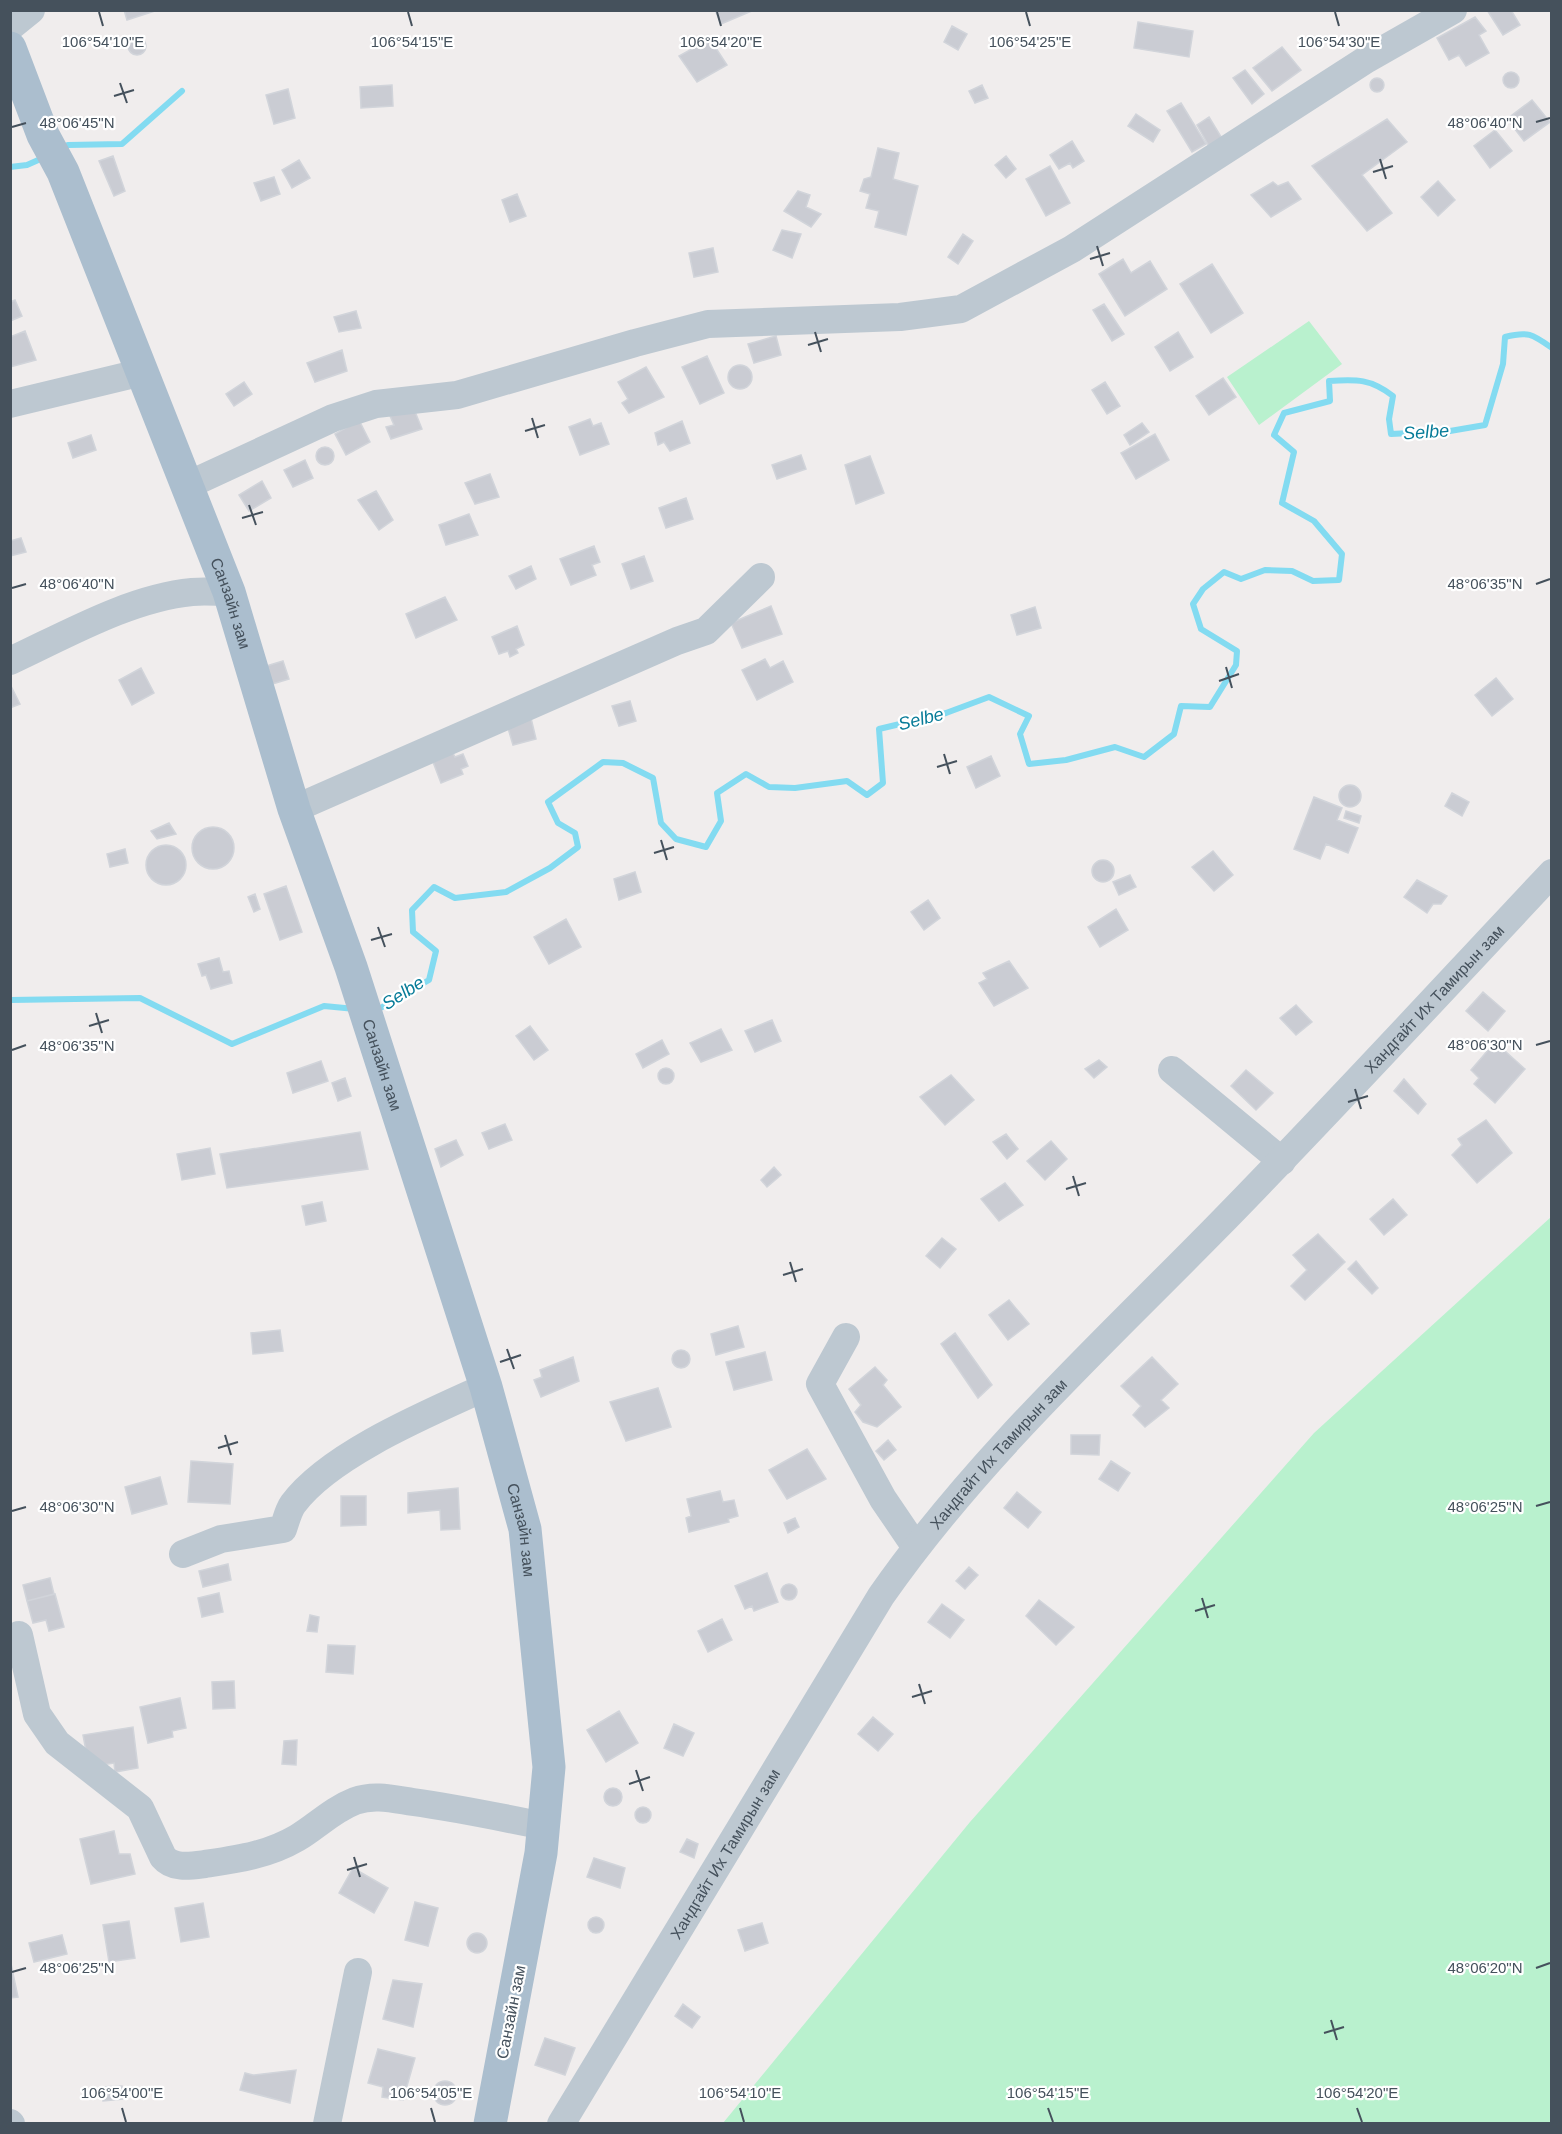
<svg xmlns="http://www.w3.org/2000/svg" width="1562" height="2134" font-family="Arial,sans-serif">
<rect width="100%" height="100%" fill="#f0eded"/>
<path fill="#b9f1ce" d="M1309 321 1342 364 1259 425 1227 377Z
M1551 1217V2123H723L970 1822 1314 1433Z"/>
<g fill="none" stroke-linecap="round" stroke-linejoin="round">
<path stroke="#83dbf1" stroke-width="6" d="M62 148 68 145 122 144 182 91
M10 167 27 165 45 157
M10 1000 140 998 232 1044 324 1006 355 1009
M377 1010 429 980 436 951 413 932 412 910 434 887 455 898 506 892 550 868 578 847 575 833 558 823 548 802 603 762 623 763 653 778 661 823 676 839 706 847 721 821 717 793 746 774 769 787 795 788 847 781 867 795 883 783 879 729 946 713 989 697 1029 716 1020 734 1029 764 1066 760 1115 747 1144 757 1174 734 1181 706 1210 707 1236 665 1237 651 1201 629 1193 604 1203 589 1224 572 1241 579 1265 570 1292 571 1313 581 1339 580 1342 554 1314 521 1282 503 1294 452 1274 435 1284 413 1330 401 1329 381C1357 379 1371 379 1393 396L1389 419 1391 434 1450 431 1485 425 1503 364 1505 337C1528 331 1532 334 1552 348"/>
</g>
<path fill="#caccd3" stroke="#d1d4da" stroke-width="1.5" d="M124 10H155V11L127 20Z
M715 10H754L721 24Z
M1487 10H1511L1520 25 1503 35Z
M1475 17 1486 31 1479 35 1489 53 1466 66 1459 55 1449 60 1437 38Z
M1138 22 1193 31 1189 57 1134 48Z
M952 26 967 34 958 50 944 42Z
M128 46a9 9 0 1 1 18 0a9 9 0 1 1-18 0Z
M710 39 727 65 697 82 679 56Z
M1282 47 1301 70 1272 91 1253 68Z
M1245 70 1264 94 1252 104 1233 78Z
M1503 80a8 8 0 1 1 16 0a8 8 0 1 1-16 0Z
M1370 85a7 7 0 1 1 14 0a7 7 0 1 1-14 0Z
M392 85 393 106 361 108 360 87Z
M982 85 988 98 975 103 969 91Z
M288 89 295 118 274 124 266 95Z
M1532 100 1550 122 1524 141 1507 119Z
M1181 103 1206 144 1192 152 1167 111Z
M1136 114 1160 130 1153 142 1128 126Z
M1209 117 1223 140 1210 148 1197 125Z
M1387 119 1407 142 1362 175 1392 213 1367 231 1312 166Z
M1495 130 1512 151 1490 168 1474 146Z
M1072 141 1084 161 1073 168 1070 163 1059 169 1050 155Z
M878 148 899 153 893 179 918 186 906 235 875 227 879 211 866 208 870 194 860 191 864 179 871 177Z
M113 156 125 191 114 196 99 161Z
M1006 156 1016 169 1006 178 995 165Z
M299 160 310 178 292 188 282 170Z
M1050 166 1070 203 1046 216 1026 179Z
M274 177 280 194 261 201 254 183Z
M1438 181 1455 200 1438 216 1421 197Z
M1273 182 1278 186 1288 182 1301 199 1271 217 1251 195Z
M798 191 810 195 806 207 821 214 811 227 784 211Z
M517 194 526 216 510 222 502 200Z
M782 230 801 234 792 258 773 250Z
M963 234 973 241 958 264 948 257Z
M713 248 718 272 694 277 689 253Z
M1123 259 1131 273 1150 261 1167 289 1125 316 1099 274Z
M1212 264 1243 313 1211 333 1180 284Z
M15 300 22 316 10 321V302Z
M1104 304 1124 334 1112 341 1093 310Z
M356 311 361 328 339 332 334 317Z
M25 331 36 360 10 367V337Z
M1178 332 1193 357 1170 371 1155 347Z
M776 336 781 355 754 363 748 344Z
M342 350 347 371 315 382 307 363Z
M707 356 724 393 700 404 682 367Z
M728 377a12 12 0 1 1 24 0a12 12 0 1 1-24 0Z
M646 367 664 397 629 413 622 403 628 399 618 382Z
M1223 378 1236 397 1209 415 1196 396Z
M244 382 252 394 234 406 226 394Z
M1105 382 1120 406 1107 414 1092 390Z
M414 409 422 429 391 439 386 427 394 425 390 416Z
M590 419 593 426 601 423 609 444 580 455 569 427Z
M359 420 370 442 346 455 335 434Z
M682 421 690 443 670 451 664 442 658 445 655 433Z
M1142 423 1149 432 1130 445 1124 435Z
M1155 434 1169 460 1136 479 1121 453Z
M91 435 96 450 73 458 68 443Z
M316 456a9 9 0 1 1 18 0a9 9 0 1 1-18 0Z
M801 455 806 469 777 479 772 465Z
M870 456 884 493 856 504 845 465Z
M305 460 313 478 293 487 284 470Z
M490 474 499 497 475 504 465 483Z
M262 481 271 498 249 511 239 495Z
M376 491 393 520 379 530 358 500Z
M686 498 693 519 666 528 659 508Z
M469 514 478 535 446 545 439 525Z
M21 538 26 552 10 556V541Z
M594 546 600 562 592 565 596 575 571 585 560 559Z
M644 556 653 581 631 589 622 564Z
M531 566 536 579 516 589 509 576Z
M445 597 457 620 416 638 406 614Z
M771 606 782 634 742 648 731 623Z
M1035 607 1041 628 1017 635 1011 615Z
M517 626 524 645 516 649 518 653 510 657 508 651 499 654 492 637Z
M765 659 770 668 783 661 793 682 757 700 742 670Z
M283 661 289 679 269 685 263 667Z
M141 668 154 693 132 705 119 680Z
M1496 678 1513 699 1492 716 1475 695Z
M10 684 20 704 10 708Z
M630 701 636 721 619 726 612 706Z
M531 718 536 739 513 745 507 725Z
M453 753 455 757 463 754 468 766 461 769 463 774 441 783 433 762Z
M991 756 1000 776 976 788 967 767Z
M1339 796a11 11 0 1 1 22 0a11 11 0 1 1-22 0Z
M1452 793 1469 802 1462 816 1445 806Z
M1314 797 1342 808 1337 820 1358 828 1348 853 1326 844 1320 859 1294 849Z
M1346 811 1361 816 1359 823 1344 818Z
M169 823 176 834 157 839 151 831Z
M192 848a21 21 0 1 1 42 0a21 21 0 1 1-42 0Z
M146 865a20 20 0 1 1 40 0a20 20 0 1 1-40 0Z
M125 849 128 863 110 867 107 854Z
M1213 851 1233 875 1214 891 1192 867Z
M1092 871a11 11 0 1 1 22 0a11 11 0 1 1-22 0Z
M635 872 641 892 619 900 614 879Z
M1130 875 1136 887 1119 895 1113 882Z
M1417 880 1447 896 1441 904H1433L1427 913 1404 897Z
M286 886 302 932 280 940 264 894Z
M255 894 260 909 254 912 248 897Z
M928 900 940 918 924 930 911 912Z
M1116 909 1128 930 1100 947 1088 927Z
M566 919 581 947 549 964 534 937Z
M219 958 223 972 229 971 232 983 211 989 206 975 202 976 198 964Z
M1009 961 1028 988 994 1006 979 983 987 979 983 973Z
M1483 992 1505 1011 1488 1031 1466 1011Z
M1296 1005 1312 1022 1296 1035 1280 1018Z
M772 1020 781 1041 755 1052 745 1031Z
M530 1026 548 1050 534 1060 516 1036Z
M721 1029 732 1050 701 1062 690 1043Z
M662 1040 669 1054 643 1068 636 1054Z
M1495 1042 1525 1069 1495 1103 1474 1084 1479 1078 1471 1070Z
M1099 1060 1107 1067 1094 1078 1085 1069Z
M321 1061 328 1081 293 1093 287 1073Z
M658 1076a8 8 0 1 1 16 0a8 8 0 1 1-16 0Z
M1246 1070 1273 1093 1256 1110 1231 1086Z
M951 1075 974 1100 945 1125 920 1097Z
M345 1078 351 1096 338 1101 332 1083Z
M1404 1079 1426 1104 1418 1114 1394 1091Z
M1486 1120 1512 1153 1477 1183 1452 1155 1462 1145 1458 1139Z
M505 1124 512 1140 489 1149 482 1133Z
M360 1132 368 1169 227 1188 220 1154Z
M1006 1134 1018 1149 1007 1159 993 1142Z
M456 1140 463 1155 441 1167 435 1149Z
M1051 1141 1067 1159 1045 1180 1027 1161Z
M210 1148 215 1174 182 1180 177 1154Z
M774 1167 781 1175 767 1187 761 1180Z
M1005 1183 1023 1205 999 1221 981 1199Z
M1393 1199 1407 1215 1384 1235 1370 1219Z
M322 1202 326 1221 306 1225 302 1206Z
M1318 1234 1345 1262 1305 1300 1291 1286 1307 1270 1293 1255Z
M942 1238 956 1249 940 1268 926 1256Z
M1356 1261 1378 1288 1372 1294 1348 1269Z
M1009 1300 1029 1324 1008 1340 989 1315Z
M738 1326 744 1347 716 1355 711 1334Z
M280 1330 283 1351 253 1354 251 1333Z
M955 1333 992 1385 978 1398 941 1344Z
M672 1359a9 9 0 1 1 18 0a9 9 0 1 1-18 0Z
M765 1352 772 1380 734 1390 726 1362Z
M573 1357 579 1381 541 1397 534 1380 542 1377 540 1370Z
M1152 1357 1178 1384 1161 1400 1169 1408 1145 1427 1133 1415 1141 1406 1121 1386Z
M875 1367 887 1380 883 1385 901 1407 877 1427 863 1422 855 1412 861 1405 849 1389Z
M658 1388 671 1427 626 1441 610 1402Z
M1071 1435H1100L1099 1455 1071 1454Z
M888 1440 896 1450 884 1460 876 1451Z
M807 1449 826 1479 787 1499 769 1470Z
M191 1461 233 1464 230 1504 188 1502Z
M1111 1461 1130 1473 1118 1491 1099 1479Z
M160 1477 167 1504 132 1514 125 1487Z
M458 1488 460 1529 441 1530 440 1510 408 1513V1493Z
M720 1491 723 1502 734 1500 738 1516 728 1519 729 1522 689 1532 686 1518 691 1516 687 1499Z
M1017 1492 1041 1512 1028 1528 1004 1508Z
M341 1496H366V1525L341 1526Z
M795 1518 799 1527 788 1533 784 1523Z
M228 1564 231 1580 203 1587 199 1571Z
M969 1567 978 1575 965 1589 956 1581Z
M767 1573 778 1602 754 1611 752 1606 745 1609 735 1586Z
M50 1578 54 1594 27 1601 23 1585Z
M781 1592a8 8 0 1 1 16 0a8 8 0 1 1-16 0Z
M219 1593 223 1612 202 1617 198 1598Z
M55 1594 64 1627 49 1631 46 1620 33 1623 27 1601Z
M1039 1600 1074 1627 1056 1645 1026 1616Z
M942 1604 964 1620 950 1638 928 1622Z
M310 1615 319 1617 317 1632 307 1631Z
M722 1619 732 1640 708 1652 698 1631Z
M328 1645 355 1646 353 1674 326 1672Z
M234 1681 235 1708 213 1709 212 1682Z
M180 1698 186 1728 172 1731 173 1737 148 1743 140 1707Z
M619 1711 638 1743 606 1762 587 1730Z
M873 1717 893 1734 878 1751 858 1734Z
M674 1724 694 1733 683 1756 664 1748Z
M133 1727 138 1768 115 1772 114 1763 89 1767 83 1735Z
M297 1740 296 1765 282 1764 284 1741Z
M604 1797a9 9 0 1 1 18 0a9 9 0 1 1-18 0Z
M635 1815a8 8 0 1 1 16 0a8 8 0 1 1-16 0Z
M114 1831 119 1854H130L135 1874 91 1884 80 1839Z
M687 1839 698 1844 694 1858 680 1852Z
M594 1858 625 1868 620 1888 587 1877Z
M353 1868 388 1888 374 1913 339 1893Z
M415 1902 438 1908 428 1946 405 1940Z
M203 1903 209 1937 181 1942 175 1908Z
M588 1925a8 8 0 1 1 16 0a8 8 0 1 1-16 0Z
M129 1921 135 1958 109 1962 103 1925Z
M762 1923 768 1943 745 1951 738 1930Z
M467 1943a10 10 0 1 1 20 0a10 10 0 1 1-20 0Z
M62 1935 67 1954 34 1962 29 1943Z
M10 1959 18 1997 10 1998Z
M393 1980 422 1984 413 2027 383 2019Z
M683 2004 700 2017 692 2028 675 2016Z
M545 2038 575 2048 565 2075 535 2065Z
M378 2049 415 2058 403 2100 382 2097 383 2087 368 2083Z
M296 2070 290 2103 240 2090 245 2073 253 2075Z
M433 2093a12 12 0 1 1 24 0a12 12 0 1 1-24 0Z
M122 2086 123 2099 103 2101 102 2087Z"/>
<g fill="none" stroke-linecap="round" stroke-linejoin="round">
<g stroke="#bdc8d1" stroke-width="28">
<path d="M10 27 31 10"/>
<path d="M10 404 143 372"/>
<path d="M188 485 333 418 376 404 457 395 635 343 708 324 900 317 961 309 1072 249 1367 59 1453 10"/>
<path d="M10 661C66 635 130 598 192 592 204 591 217 592 229 592"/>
<path d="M294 809 677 641 706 631 761 577"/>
<path d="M1172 1070 1282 1161"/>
<path d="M846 1337 820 1384 883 1499 915 1546"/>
<path d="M183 1554 221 1539 283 1529C286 1521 288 1511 293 1504 330 1454 429 1413 486 1387"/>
<path d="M19 1635 37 1714 57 1743 140 1808 163 1857C173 1869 190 1866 205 1864 238 1859 268 1855 297 1838 317 1826 332 1810 355 1801 374 1794 393 1799 413 1802 457 1808 500 1817 544 1826"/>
<path d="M10 2123 11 2124"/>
<path d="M327 2124 358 1972"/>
<path id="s1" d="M561 2124 881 1596C976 1460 1099 1347 1214 1230 1329 1113 1440 992 1552 873"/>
</g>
<path stroke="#abbece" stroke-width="33" id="s2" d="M10 48 43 135 63 172 229 592 294 809 351 967 486 1387 525 1529 549 1767 541 1853 490 2124"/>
</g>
<path fill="none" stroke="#45515c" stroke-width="2" d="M99 12 103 26M408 12 412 26M717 12 721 26M1026 12 1030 26M1335 12 1339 26M120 83 127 103M114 96 134 90M1536 122 1550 118M12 127 26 123M1380 159 1386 179M1373 172 1393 166M1097 246 1103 266M1090 259 1110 253M815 332 821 352M808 345 828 339M532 418 538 438M525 431 545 425M249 505 256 525M242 518 263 512M1536 584 1550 579M12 588 26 584M1226 667 1232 688M1219 681 1239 674M944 754 950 774M937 767 957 761M661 840 667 860M654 853 674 847M378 927 385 947M371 940 392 934M96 1013 102 1033M89 1026 109 1020M1536 1045 1550 1041M12 1050 26 1045M1355 1089 1361 1109M1348 1102 1368 1096M1073 1176 1079 1196M1066 1189 1086 1183M790 1262 796 1282M783 1275 803 1269M507 1349 514 1369M500 1362 521 1355M225 1435 231 1455M218 1448 238 1442M1536 1506 1550 1502M12 1511 26 1507M1202 1598 1208 1618M1195 1611 1215 1605M919 1684 925 1704M912 1697 932 1691M636 1770 643 1791M629 1784 650 1777M354 1857 360 1877M347 1870 367 1864M1536 1968 1550 1963M12 1972 26 1968M1331 2020 1337 2040M1324 2033 1344 2027M122 2108 126 2122M431 2108 435 2122M740 2108 744 2122M1048 2108 1053 2122M1357 2108 1362 2122"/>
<g text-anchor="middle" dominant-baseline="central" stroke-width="4.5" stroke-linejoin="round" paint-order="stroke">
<g font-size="16" fill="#45515c" stroke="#fff">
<text stroke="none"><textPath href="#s2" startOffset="598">Санзайн зам</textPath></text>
<text stroke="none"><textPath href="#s1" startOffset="1432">Хандгайт Их Тамирын зам</textPath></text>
<text stroke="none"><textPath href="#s2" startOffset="1084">Санзайн зам</textPath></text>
<text stroke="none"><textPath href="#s1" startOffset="802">Хандгайт Их Тамирын зам</textPath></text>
<text stroke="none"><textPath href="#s2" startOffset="1570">Санзайн зам</textPath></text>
<text stroke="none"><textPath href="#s1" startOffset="316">Хандгайт Их Тамирын зам</textPath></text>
<text transform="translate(511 2012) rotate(-79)">Санзайн зам</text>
</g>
<g font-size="18" font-style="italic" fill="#067b98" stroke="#fff">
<text transform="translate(1426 432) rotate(-4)">Selbe</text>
<text transform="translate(921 719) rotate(-14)">Selbe</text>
<text transform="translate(403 993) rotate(-33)">Selbe</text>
</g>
</g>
<g font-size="15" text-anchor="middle" fill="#45515c" stroke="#fff" stroke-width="4.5" stroke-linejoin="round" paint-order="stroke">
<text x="103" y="47">106°54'10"E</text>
<text x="412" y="47">106°54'15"E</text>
<text x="721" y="47">106°54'20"E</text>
<text x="1030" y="47">106°54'25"E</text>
<text x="1339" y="47">106°54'30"E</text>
<text x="1485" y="128">48°06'40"N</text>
<text x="77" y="128">48°06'45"N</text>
<text x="1485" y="589">48°06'35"N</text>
<text x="77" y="589">48°06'40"N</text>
<text x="1485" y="1050">48°06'30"N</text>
<text x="77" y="1051">48°06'35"N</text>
<text x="1485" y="1512">48°06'25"N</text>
<text x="77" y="1512">48°06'30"N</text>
<text x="1485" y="1973">48°06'20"N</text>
<text x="77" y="1973">48°06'25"N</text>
<text x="122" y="2098">106°54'00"E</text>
<text x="431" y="2098">106°54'05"E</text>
<text x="740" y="2098">106°54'10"E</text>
<text x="1048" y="2098">106°54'15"E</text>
<text x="1357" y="2098">106°54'20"E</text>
</g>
<rect width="1562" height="2134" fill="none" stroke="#45515c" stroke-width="24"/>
</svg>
